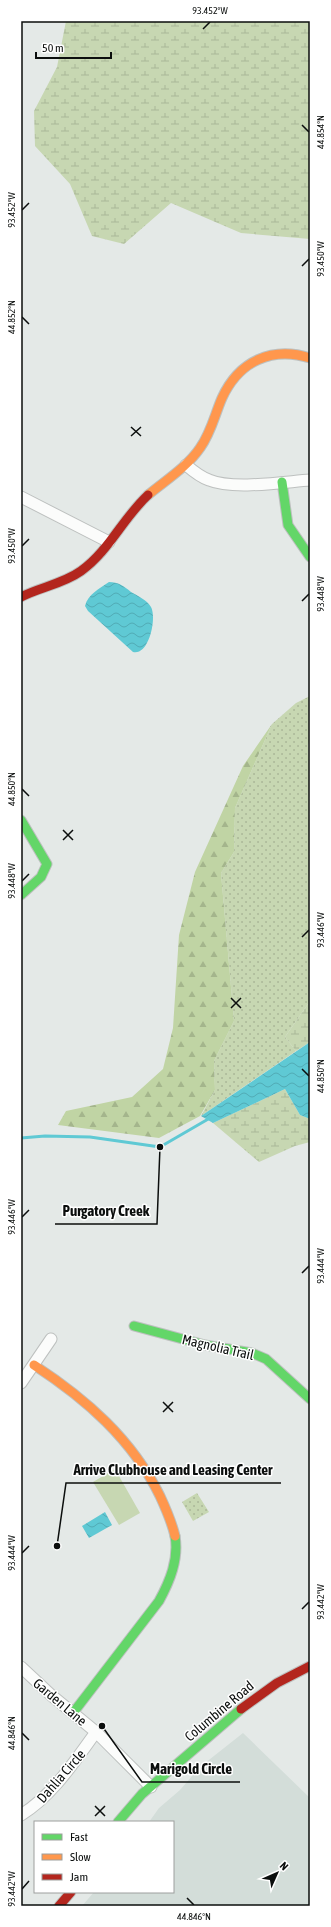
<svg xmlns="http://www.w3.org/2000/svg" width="331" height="1927" font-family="'Asap Condensed',sans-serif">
<defs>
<pattern id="grass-dots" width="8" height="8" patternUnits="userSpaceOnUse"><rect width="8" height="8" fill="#c7d7b2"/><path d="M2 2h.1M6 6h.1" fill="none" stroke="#aab798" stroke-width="1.8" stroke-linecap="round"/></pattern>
<pattern id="forest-firs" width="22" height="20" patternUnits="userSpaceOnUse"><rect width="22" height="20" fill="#c0d4a4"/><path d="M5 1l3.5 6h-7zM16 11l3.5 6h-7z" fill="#a4b58c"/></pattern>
<pattern id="wetland-marsh" width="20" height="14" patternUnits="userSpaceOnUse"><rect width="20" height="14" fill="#c7d7b2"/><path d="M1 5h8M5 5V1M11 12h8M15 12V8" fill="none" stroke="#aab798"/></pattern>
<pattern id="water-waves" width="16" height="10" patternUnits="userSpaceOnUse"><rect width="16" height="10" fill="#5fc9d4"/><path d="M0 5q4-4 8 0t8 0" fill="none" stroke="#51abb5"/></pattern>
</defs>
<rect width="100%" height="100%" fill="#e4e9e7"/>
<path fill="#d3ddd9" d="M243 1733 310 1798V1906H82L94 1892H173V1822H149L159 1808 180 1790 200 1767Z"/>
<path fill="url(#grass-dots)" d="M310 696V739L308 745 310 775V1001L285 1037 296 1051 201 1116 215 1090 214 1061 234 1021 221 873 234 852 235 808 272 724 296 703Z
M197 1493 209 1512 193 1521 182 1502Z"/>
<path fill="url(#forest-firs)" d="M272 724 235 808 234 852 221 873 234 1021 214 1061 215 1090 200 1116 159 1138 58 1125 66 1111 132 1097 163 1069 173 1028 179 935 195 872 243 766Z"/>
<path fill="url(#wetland-marsh)" d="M66 21H310V239L241 233 171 203 124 244 92 236 70 184 35 146 34 111 57 67Z
M310 1001V1042L296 1051 285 1037Z
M285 1089 300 1115 310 1119V1142L295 1146 259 1162 213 1123Z"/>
<path fill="#c7d7b2" d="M115 1469 140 1513 119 1525 93 1482Z"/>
<path fill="url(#water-waves)" d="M109 582C118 582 124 586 131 592 138 596 147 600 151 607 157 618 149 656 133 652L88 611 85 606C88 594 99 589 109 582Z
M310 1042V1119L300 1115 285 1089 213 1123 201 1116Z
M105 1512 112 1525 89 1538 82 1526Z"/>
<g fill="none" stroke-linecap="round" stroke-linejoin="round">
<path stroke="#5fc9d4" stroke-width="3" d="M21 1138 45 1136 90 1137 160 1147 210 1118"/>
<defs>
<path id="street" d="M186 465C193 471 200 477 209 480 233 490 283 482 310 480
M21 497 109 542
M21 1383 51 1339
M21 1667 51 1695 96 1732 151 1787
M21 1815C53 1795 74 1762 96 1732"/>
<path id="fast" d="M282 482 288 525 310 557
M21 820 47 864 41 877 21 895
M134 1326 205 1345 252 1353 266 1359 310 1399
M73 1713 159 1601C170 1581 179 1559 175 1536
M118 1822 142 1794 241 1709"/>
<path id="slow" d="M148 495C166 480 187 467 200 448 211 433 215 414 222 398 239 361 272 346 310 358
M34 1365C86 1399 132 1439 160 1496 166 1509 172 1523 175 1536"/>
<path id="jam" d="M21 597C40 587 63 584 81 571 109 551 123 518 148 495
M241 1709 277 1683 310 1666
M59 1906 71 1892"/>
</defs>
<use href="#street" stroke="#bdc0bf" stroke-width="13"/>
<use href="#fast" stroke="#bdc0bf" stroke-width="11"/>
<use href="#slow" stroke="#bdc0bf" stroke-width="11"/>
<use href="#jam" stroke="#bdc0bf" stroke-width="11"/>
<use href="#street" stroke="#fbfcfb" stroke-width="11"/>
<use href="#fast" stroke="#63d668" stroke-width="9"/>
<use href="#slow" stroke="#ff974d" stroke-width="9"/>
<use href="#jam" stroke="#b3261e" stroke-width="9"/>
</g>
<path fill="none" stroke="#0b0e0d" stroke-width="1.5" d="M203 29 210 22M302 125 309 132M22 210 29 203M302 266 309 259M22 317 29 324M131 427 141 436M131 436 141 427M22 546 29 539M302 601 309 594M22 789 29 796M63 830 73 840M63 840 73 830M22 881 29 874M302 937 309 930M231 998 241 1008M231 1008 241 998M302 1069 309 1076M22 1217 29 1210M302 1273 309 1266M163 1402 173 1412M163 1412 173 1402M22 1553 29 1546M302 1609 309 1602M22 1733 29 1740M95 1806 105 1816M95 1816 105 1806M22 1889 29 1881M187 1898 194 1905"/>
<g text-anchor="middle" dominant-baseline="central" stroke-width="3" stroke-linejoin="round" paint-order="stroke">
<g font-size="14" fill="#0b0e0d" stroke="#fff">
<text transform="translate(218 1347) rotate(13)">Magnolia Trail</text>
<text transform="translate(60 1702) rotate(40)">Garden Lane</text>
<text transform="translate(219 1711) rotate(-40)">Columbine Road</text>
<text transform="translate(61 1776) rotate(-49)">Dahlia Circle</text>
</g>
</g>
<path fill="none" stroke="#0b0e0d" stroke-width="1.5" d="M160 1147L157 1224H55M57 1546L66 1483H281M102 1726L142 1782H240"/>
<g fill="#0b0e0d" stroke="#fff" stroke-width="1.5">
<circle cx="160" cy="1147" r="4"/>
<circle cx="57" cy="1546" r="4"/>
<circle cx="102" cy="1726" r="4"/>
</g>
<g font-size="15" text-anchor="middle" font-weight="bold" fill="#0b0e0d" stroke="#fff" stroke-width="3" stroke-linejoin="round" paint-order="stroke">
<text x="106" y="1216">Purgatory Creek</text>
<text x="173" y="1475">Arrive Clubhouse and Leasing Center</text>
<text x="191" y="1774">Marigold Circle</text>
</g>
<rect width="331" height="1927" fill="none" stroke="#ffffff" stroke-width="44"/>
<rect x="34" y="1821" width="140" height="72" fill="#ffffff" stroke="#9d9f9e"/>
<rect x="42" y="1834" width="20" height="6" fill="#63d668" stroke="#9d9f9e"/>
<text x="70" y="1841" font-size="12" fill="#0b0e0d">Fast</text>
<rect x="42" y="1854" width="20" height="6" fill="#ff974d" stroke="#9d9f9e"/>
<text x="70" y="1861" font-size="12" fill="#0b0e0d">Slow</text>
<rect x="42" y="1874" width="20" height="6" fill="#b3261e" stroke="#9d9f9e"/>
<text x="70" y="1881" font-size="12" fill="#0b0e0d">Jam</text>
<g transform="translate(277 1873) rotate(45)" stroke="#ffffff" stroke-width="3" paint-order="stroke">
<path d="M0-3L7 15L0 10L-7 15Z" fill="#0b0e0d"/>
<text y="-6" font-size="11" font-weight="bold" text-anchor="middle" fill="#0b0e0d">N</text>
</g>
<path d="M36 52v6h75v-6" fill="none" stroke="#0b0e0d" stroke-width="2"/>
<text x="42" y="52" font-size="12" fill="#0b0e0d" stroke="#ffffff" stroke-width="3" paint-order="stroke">50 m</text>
<rect x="22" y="22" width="287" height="1883" fill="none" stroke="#0b0e0d" stroke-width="1.5"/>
<g font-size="10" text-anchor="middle" fill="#0b0e0d">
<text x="210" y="14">93.452°W</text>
<text transform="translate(320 132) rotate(-90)" y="4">44.854°N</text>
<text transform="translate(11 210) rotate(-90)" y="4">93.452°W</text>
<text transform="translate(320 259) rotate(-90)" y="4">93.450°W</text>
<text transform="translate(11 317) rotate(-90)" y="4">44.852°N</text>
<text transform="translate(11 546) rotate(-90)" y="4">93.450°W</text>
<text transform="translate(320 594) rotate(-90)" y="4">93.448°W</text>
<text transform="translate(11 789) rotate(-90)" y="4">44.850°N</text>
<text transform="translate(11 881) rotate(-90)" y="4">93.448°W</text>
<text transform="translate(320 930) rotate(-90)" y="4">93.446°W</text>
<text transform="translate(320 1076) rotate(-90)" y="4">44.850°N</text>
<text transform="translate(11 1217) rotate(-90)" y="4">93.446°W</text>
<text transform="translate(320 1266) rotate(-90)" y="4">93.444°W</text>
<text transform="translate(11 1553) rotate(-90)" y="4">93.444°W</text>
<text transform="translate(320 1602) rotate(-90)" y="4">93.442°W</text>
<text transform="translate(11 1733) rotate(-90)" y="4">44.846°N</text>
<text transform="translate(11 1889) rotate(-90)" y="4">93.442°W</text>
<text x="194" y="1920">44.846°N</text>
</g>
</svg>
